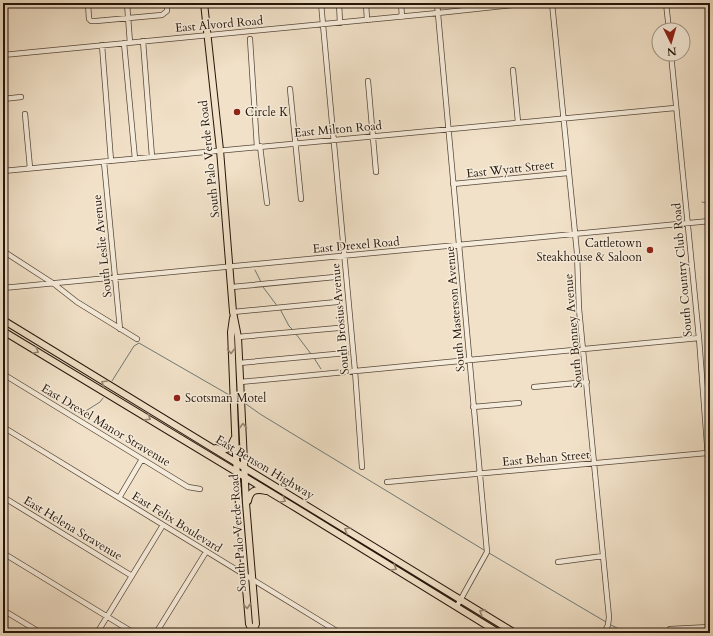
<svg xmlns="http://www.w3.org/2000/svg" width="713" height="636" font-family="Cardo,serif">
<rect width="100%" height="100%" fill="#f1e1c8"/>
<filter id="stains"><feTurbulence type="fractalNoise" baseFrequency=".005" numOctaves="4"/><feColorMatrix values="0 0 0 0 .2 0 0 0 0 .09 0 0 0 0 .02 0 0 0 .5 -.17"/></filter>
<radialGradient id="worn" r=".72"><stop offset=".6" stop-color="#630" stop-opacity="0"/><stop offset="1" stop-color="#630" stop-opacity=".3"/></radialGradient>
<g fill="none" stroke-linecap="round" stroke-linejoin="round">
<path stroke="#6e7977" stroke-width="1" d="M702 202 710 204
M255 270 261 282
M263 287 278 307
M280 309 289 326 293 330
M296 334 311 354
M314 358 321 369
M112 381 134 346 139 343 231 396
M246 404 260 414 484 550
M81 414 100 402 103 398
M489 553 606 622
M609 624 627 633"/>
<defs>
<path id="minor" d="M88 3 89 19 91 21H96L162 15 167 11V3
M127 3 130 43
M321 3 355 371 362 467
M339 3 340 23
M366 3 367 20
M401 3 402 17
M437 3 487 552 457 606
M552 3 577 253 579 309 609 617 608 625 604 633
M666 3 669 30
M250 39 257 147
M143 41 152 157
M124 43 135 159
M102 45 111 161
M671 54 699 338 710 484
M3 55 438 13 532 3
M513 70 518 122
M368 81 376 172
M290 89 301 199
M3 99 21 97
M25 114 30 168
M260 146 267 203
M104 162 120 329
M3 171 675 108
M453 184 568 173
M3 251 54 284 77 302 137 339
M232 287 335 277
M3 288 710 221
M233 312 337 302
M238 337 338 328
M239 363 346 353
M3 374 188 487 200 489
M240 382 699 338
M534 387 587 382
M473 407 519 403
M3 427 340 633
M387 482 707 453
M3 497 132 576
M119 498 142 459
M3 553 134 633
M558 562 603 556
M3 610 41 633
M670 629 710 627
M97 633 163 525
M156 633 206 552"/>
<path id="major" d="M204 3 220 150 233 312 238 337 246 503 256 624 253 631
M233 318 231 332 237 480 249 624 253 633
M3 320 515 633
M3 331 296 508 499 633
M216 448 222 450 230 448 234 439
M248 501C250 491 255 488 266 491"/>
</defs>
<use href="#minor" stroke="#58483a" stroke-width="6"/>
<use href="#major" stroke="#25150a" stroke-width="8"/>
<use href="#minor" stroke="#f6ecdb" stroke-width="4.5"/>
<use href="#major" stroke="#f1e1c8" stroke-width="6"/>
</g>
<defs><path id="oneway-chevron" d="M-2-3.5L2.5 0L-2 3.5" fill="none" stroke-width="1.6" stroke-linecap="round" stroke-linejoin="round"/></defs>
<g stroke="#958572">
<use href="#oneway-chevron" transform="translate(36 351) rotate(31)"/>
<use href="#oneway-chevron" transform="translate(231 351) rotate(88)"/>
<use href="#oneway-chevron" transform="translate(104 383) rotate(-149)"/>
<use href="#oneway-chevron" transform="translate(148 418) rotate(32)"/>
<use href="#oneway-chevron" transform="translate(243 426) rotate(-92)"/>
<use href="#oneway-chevron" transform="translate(283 500) rotate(31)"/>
<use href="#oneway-chevron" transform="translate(347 530) rotate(-149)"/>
<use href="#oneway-chevron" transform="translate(394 568) rotate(31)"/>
<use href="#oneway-chevron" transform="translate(247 606) rotate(85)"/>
<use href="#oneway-chevron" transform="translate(482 612) rotate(-148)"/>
</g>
<g fill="#8f2418" stroke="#f6ecdb" stroke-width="1.5">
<circle cx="237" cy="112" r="4"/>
<circle cx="650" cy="250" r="4"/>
<circle cx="177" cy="398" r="4"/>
</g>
<g text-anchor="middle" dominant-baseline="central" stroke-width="3" stroke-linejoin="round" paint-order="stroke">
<g font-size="12" fill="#25150a" stroke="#f6ecdb">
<text transform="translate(219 24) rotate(-5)">East Alvord Road</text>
<text transform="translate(338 129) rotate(-5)">East Milton Road</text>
<text transform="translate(209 159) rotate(-96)">South Palo Verde Road</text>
<text transform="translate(510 169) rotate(-6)">East Wyatt Street</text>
<text transform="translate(356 245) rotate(-5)">East Drexel Road</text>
<text transform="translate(102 246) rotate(-96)">South Leslie Avenue</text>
<text transform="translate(682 270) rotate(-95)">South Country Club Road</text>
<text transform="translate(455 309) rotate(-95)">South Masterson Avenue</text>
<text transform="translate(340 319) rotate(-95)">South Brosius Avenue</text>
<text transform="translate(573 331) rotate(-95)">South Bonney Avenue</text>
<text transform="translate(106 425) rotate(31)">East Drexel Manor Stravenue</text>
<text transform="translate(546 458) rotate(-5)">East Behan Street</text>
<text transform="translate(265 467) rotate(31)">East Benson Highway</text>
<text transform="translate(177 522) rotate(32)">East Felix Boulevard</text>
<text transform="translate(73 528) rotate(31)">East Helena Stravenue</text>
<text transform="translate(238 533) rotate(-94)">South Palo Verde Road</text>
</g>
<g font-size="12" fill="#25150a" stroke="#f6ecdb" text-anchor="start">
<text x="245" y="112">Circle K</text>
<text x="642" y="243" text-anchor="end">Cattletown<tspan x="642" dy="14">Steakhouse &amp; Saloon</tspan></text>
<text x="185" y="398">Scotsman Motel</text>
</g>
</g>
<rect width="713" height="636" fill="none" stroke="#f1e1c8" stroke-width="16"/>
<rect x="4" y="4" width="705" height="628" fill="none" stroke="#25150a" stroke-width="2"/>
<rect x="8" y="8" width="697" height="620" fill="none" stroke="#25150a"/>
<g transform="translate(671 42) rotate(175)"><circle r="19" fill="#f6ecdb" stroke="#a29687"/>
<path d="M0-3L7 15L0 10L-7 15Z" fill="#8f2418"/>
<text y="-6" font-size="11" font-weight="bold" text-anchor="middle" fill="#25150a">N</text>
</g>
<rect width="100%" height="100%" filter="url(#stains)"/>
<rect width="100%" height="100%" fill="url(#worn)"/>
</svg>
